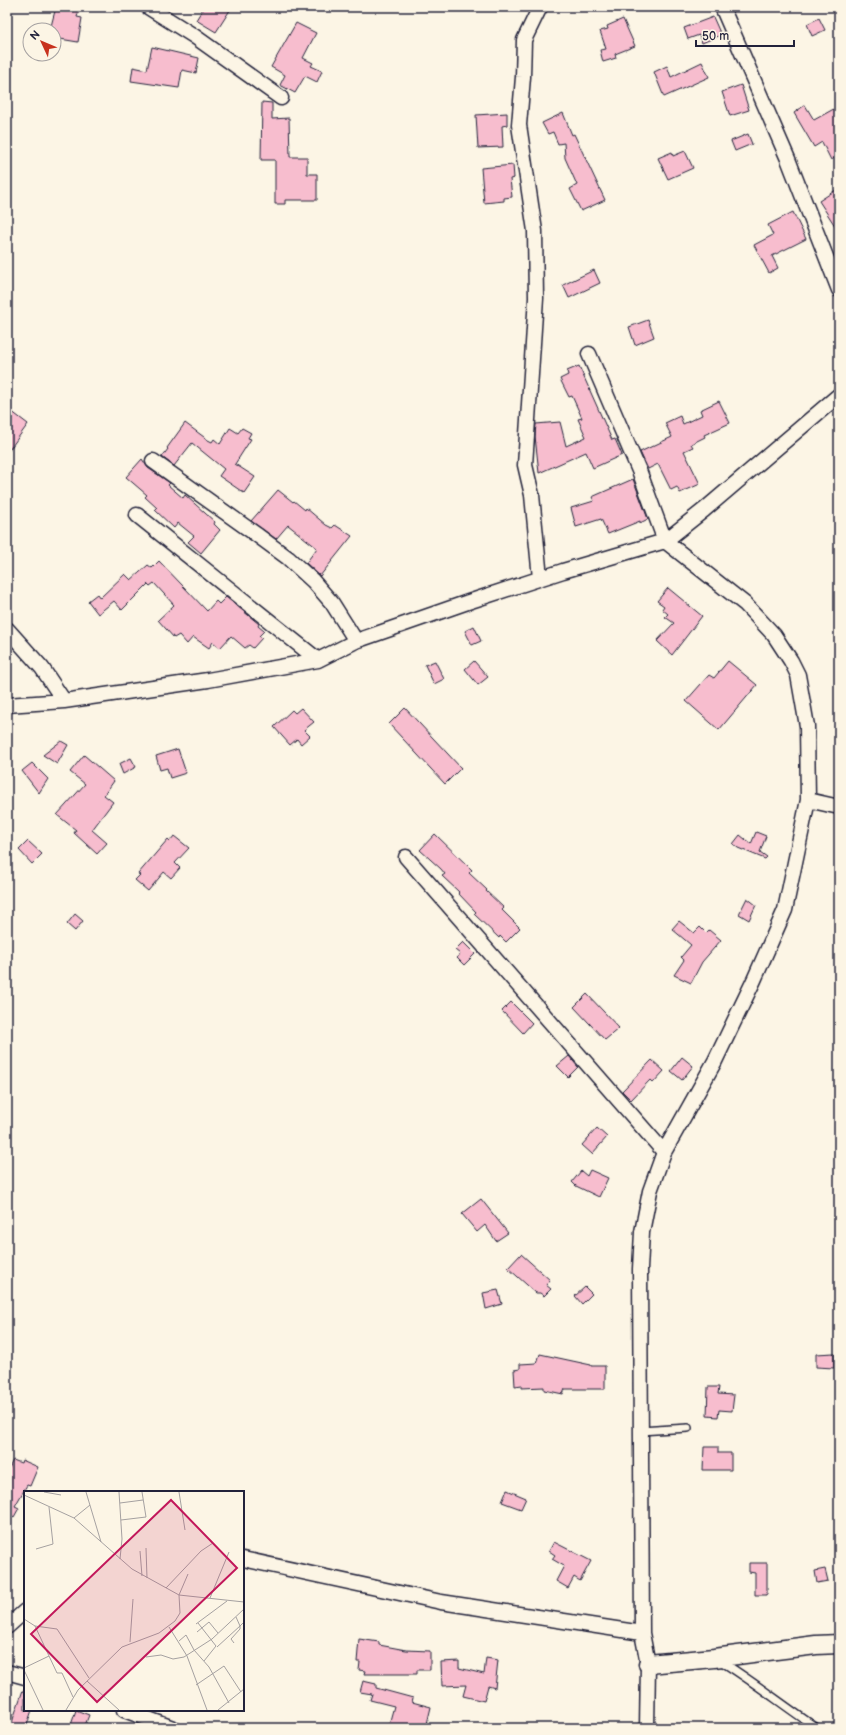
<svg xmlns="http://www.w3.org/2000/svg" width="846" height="1735" font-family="'Balsamiq Sans',sans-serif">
<rect width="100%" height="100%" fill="#fcf5e5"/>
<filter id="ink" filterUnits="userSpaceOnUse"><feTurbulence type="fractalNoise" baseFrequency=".025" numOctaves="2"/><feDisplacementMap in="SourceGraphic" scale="8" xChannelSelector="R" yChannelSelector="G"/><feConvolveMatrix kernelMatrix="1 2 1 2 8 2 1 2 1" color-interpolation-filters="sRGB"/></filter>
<g filter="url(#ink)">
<path fill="#f7bdce" stroke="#22223b" d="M56 7H80L77 17 82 18 78 42 54 38V30H50Z
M204 7H232L216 32 196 20Z
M713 17 721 35 702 43 699 35 688 39 684 28Z
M819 18 825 30 812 36 807 24Z
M623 19 635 46 615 54 616 58 603 62 600 50 606 49 600 31 608 29 607 26Z
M296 23 316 33 303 58 313 63 311 66 322 71 317 82 305 76 295 93 280 85 285 75 271 67Z
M152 47 199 58 196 73 182 70 179 88 131 81 133 67 147 70Z
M702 62 709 77 664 97 654 72 667 66 671 77Z
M741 85 749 110 730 116 722 92Z
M262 102 272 103V119L289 118 290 157H307V174H317V200H285V204H275V160H261Z
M805 105 814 120 839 106V156L831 160 822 142 814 147 794 113Z
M507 113V125L502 126 503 147 478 148 476 115Z
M563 113 572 135 574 134 605 200 581 211 570 189 577 185 565 158 564 143 558 144 553 132 548 134 542 123Z
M748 134 752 144 735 151 731 141Z
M685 151 693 168 668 179 658 158 672 152 673 156Z
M513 165 514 178 510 179 512 197 504 198V201L484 203 481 168Z
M839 188V232L819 201Z
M793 212 806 239 772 256 778 268 769 273 754 245 773 235 768 225Z
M594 270 600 283 569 298 563 285Z
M648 320 654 337 635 345 629 327Z
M579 366 612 440 615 439 622 455 593 468 586 452 539 473 535 436 536 424 560 422 566 446 586 437 578 419 582 418 572 396 569 397 560 379 568 375 567 371Z
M719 401 730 423 704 435 705 437 691 444 693 447 684 451 700 484 680 493 677 487 671 490 658 464 648 469 640 452 672 437 665 423 680 416 683 424 702 415 700 410Z
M7 408 28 424 7 453Z
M185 423 208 440 212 442 214 439 220 444 230 428 238 433 242 428 251 433 248 438 251 439 235 464 255 477 244 493 219 476 224 469 192 443 174 466 162 457 168 449 167 448Z
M142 459 148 468 170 483 168 485 183 498 185 495 215 522 214 524 220 530 201 553 188 542 194 536 178 523 174 528 155 510 157 508 145 497 147 495 126 477Z
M633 479 648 519 640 523V521L608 534 601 519 576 527 571 508 594 501 592 497Z
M278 490 293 502 294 501 305 510 306 508 326 525 332 528 335 525 352 536 320 576 306 563 317 548 288 525 276 539 251 521Z
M159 561 207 611 216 601 219 604 226 597 259 624 258 626 264 631 259 636 262 638 253 648 249 645 245 648 231 636 220 648 213 642 209 648 193 637 187 644 179 635 174 638 158 620 174 605 154 583 150 586 148 584 122 610 114 601 98 614 88 601 97 594 100 598 125 574 131 580 148 565 152 568Z
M668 588 702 616 672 655 657 641 674 623 665 617 668 614 662 609 664 606 657 601Z
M474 626 481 641 472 645 465 631Z
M435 661 444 679 434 684 425 665Z
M474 661 488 677 478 685 465 669Z
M728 661 757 685 719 730 686 701 709 675 714 678Z
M301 708 314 722 304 730 310 736 301 744 297 739 290 745 274 727 292 710 295 713Z
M405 708 461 768 445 784 389 724Z
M61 741 68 745 57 764 43 755Z
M178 749 186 773 170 778 167 768 160 770 156 756Z
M84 755 114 781 104 795 113 802 92 830 107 843 97 854 74 833 76 830 57 815 85 784 70 772Z
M131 758 136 767 123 774 119 764Z
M32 763 48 779 39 793 22 771Z
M756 832 766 836 760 852 767 857 765 859 738 848 733 844 740 835 751 844Z
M435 834 472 870 469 873 487 890 486 891 504 908 502 910 520 928 506 942 500 936 499 938 474 914 476 912 458 893 459 892 442 876 445 874 441 869 420 850Z
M174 836 189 848 175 863 180 868 171 878 164 872 148 891 135 880 140 875 138 874 168 839 170 841Z
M28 841 42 854 32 864 19 850Z
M747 898 756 905 749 920 739 914Z
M75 914 83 921 75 931 67 924Z
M679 921 694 933 700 927 706 933 709 930 721 940 702 962 691 983 674 975 684 960 681 957 691 945 672 929Z
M463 942 475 954 464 965 457 958 460 954 455 950Z
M587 994 619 1028 605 1040 574 1007Z
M511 1002 532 1023 523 1033 502 1011Z
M569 1056 578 1067 568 1077 557 1066Z
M682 1057 693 1066 682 1080 671 1071Z
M652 1060 664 1071 653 1083 650 1080 631 1100 622 1091Z
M597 1128 607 1137 592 1154 582 1145Z
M590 1170 608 1178 599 1197 576 1186 572 1182 581 1171 587 1176Z
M481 1199 508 1233 496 1241 485 1225 477 1232 462 1214Z
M521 1254 550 1280 546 1285 551 1289 544 1296 540 1293H536L508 1268Z
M585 1287 592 1294 582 1304 575 1296Z
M498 1290 502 1304 486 1309 483 1293Z
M834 1353V1368L816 1367V1354Z
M540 1354 591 1365V1366H605V1389H565L563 1394 544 1390V1387L522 1388V1385L515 1386 514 1370 520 1369V1364L537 1363Z
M708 1387H719L718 1394 734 1395 732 1411 719 1410 718 1417 707 1416Z
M704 1447H718V1453H731V1470H703Z
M13 1460 21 1463 22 1460 38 1467 30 1486 27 1485 15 1506 19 1508 14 1517 11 1515 7 1521V1472Z
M507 1490 526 1498 521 1509 502 1502Z
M554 1542 591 1561 580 1581 574 1577 568 1588 556 1581 564 1566 552 1559 555 1555 549 1551Z
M749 1563H767V1595H755V1573L749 1572Z
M825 1569 828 1581 817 1583 815 1571Z
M359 1639 379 1642V1645L406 1650 430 1651V1670H417V1674H364L365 1671 359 1670 360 1662H357Z
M486 1658 498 1660 495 1688 488 1686 484 1701 463 1696 466 1685 442 1686 441 1662 459 1661V1668L484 1674Z
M363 1681 376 1684V1688L413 1698 412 1702 431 1707 426 1728 414 1725 413 1728H388L394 1706 370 1700 372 1694 360 1692Z
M23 1690H25V1710H32L26 1728H10Z
M76 1710 89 1715 84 1728H70Z"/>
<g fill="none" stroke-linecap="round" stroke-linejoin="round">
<defs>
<path id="service" d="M640 1431 688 1428
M719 1660C753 1681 784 1706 817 1728"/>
<path id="minor" d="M148 7 194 36 281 98
M722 7 788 159 839 290
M589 354 640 473 665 541 704 510 839 395
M153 461 257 535 288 558 313 581 332 603 356 641
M137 515 318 660
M540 578 532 495 525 465 536 298 535 231 519 125 523 77 524 40 540 7
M7 629 42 668 64 701
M7 705 64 701 208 680 318 660 356 641 468 602 563 571 665 541 745 604 774 635 791 661 798 675 807 726 808 800 785 910 754 980 715 1061 664 1152 650 1191 642 1232 640 1269 642 1633 648 1664 647 1728
M808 800 839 807
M406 857 664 1152
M243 1559 441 1602 642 1633
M7 1627 25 1611
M7 1672 25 1677
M124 1710 173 1728"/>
<path id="tertiary" d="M648 1664 714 1658 816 1645 839 1644"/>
</defs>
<use href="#service" stroke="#22223b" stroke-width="10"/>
<use href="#minor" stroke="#22223b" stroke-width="17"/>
<use href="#tertiary" stroke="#22223b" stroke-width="21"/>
<use href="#service" stroke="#fcf5e5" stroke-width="7"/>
<use href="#minor" stroke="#fcf5e5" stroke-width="14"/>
<use href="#tertiary" stroke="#fcf5e5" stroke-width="18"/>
</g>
</g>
<g transform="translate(24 1491)">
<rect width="220" height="220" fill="#fcf5e5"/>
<path fill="none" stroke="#a5a1a1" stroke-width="1" d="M20 1 37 4M62 1 77 51M95 1 98 48 96 68M155 1 161 39M0 4 50 27 108 78 155 104 156 122 151 130 135 142 98 156 54 199 42 219M96 12 119 9M50 27 66 14M97 29 122 26 118 1M122 57 123 87M12 58 29 53 25 16M116 60 118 85M164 83 155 104 220 111M142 97 177 60 189 52M186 107 205 61M212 126 216 135 220 131M0 128 11 135 33 138 65 187M174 132 192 155 180 170M172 133 203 110M11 135 25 165M145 136 163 165 183 219M173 141 185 131 194 142M155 150 162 144 170 159 185 176 205 212M106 151 109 108M210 152 207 148 216 138V135M193 156 216 135M122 166 137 164 149 168 160 166 188 148 220 118M0 177 25 165 33 182H38L49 206M0 179 19 219M63 190 95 219M172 194 200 175 217 201M194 219 220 198"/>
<path fill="#c2185b" fill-opacity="0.15" stroke="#c2185b" stroke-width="2" d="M147 9 213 77 73 211 7 143Z"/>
<rect width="220" height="220" fill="none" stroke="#22223b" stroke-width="2"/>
</g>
<rect width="846" height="1735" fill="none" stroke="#fcf5e5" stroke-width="24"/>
<rect x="12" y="12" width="822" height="1711" fill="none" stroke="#22223b" stroke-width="1.5" filter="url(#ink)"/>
<g transform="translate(42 42) rotate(314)"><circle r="19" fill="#fcf5e5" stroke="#a5a1a1"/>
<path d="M0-3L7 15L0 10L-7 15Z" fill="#c8321e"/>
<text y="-6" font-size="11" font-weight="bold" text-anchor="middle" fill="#22223b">N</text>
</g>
<path d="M696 40v6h98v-6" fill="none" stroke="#22223b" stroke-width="2"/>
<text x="702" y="40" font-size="12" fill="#22223b" stroke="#fcf5e5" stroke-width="3" paint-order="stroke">50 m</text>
</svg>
